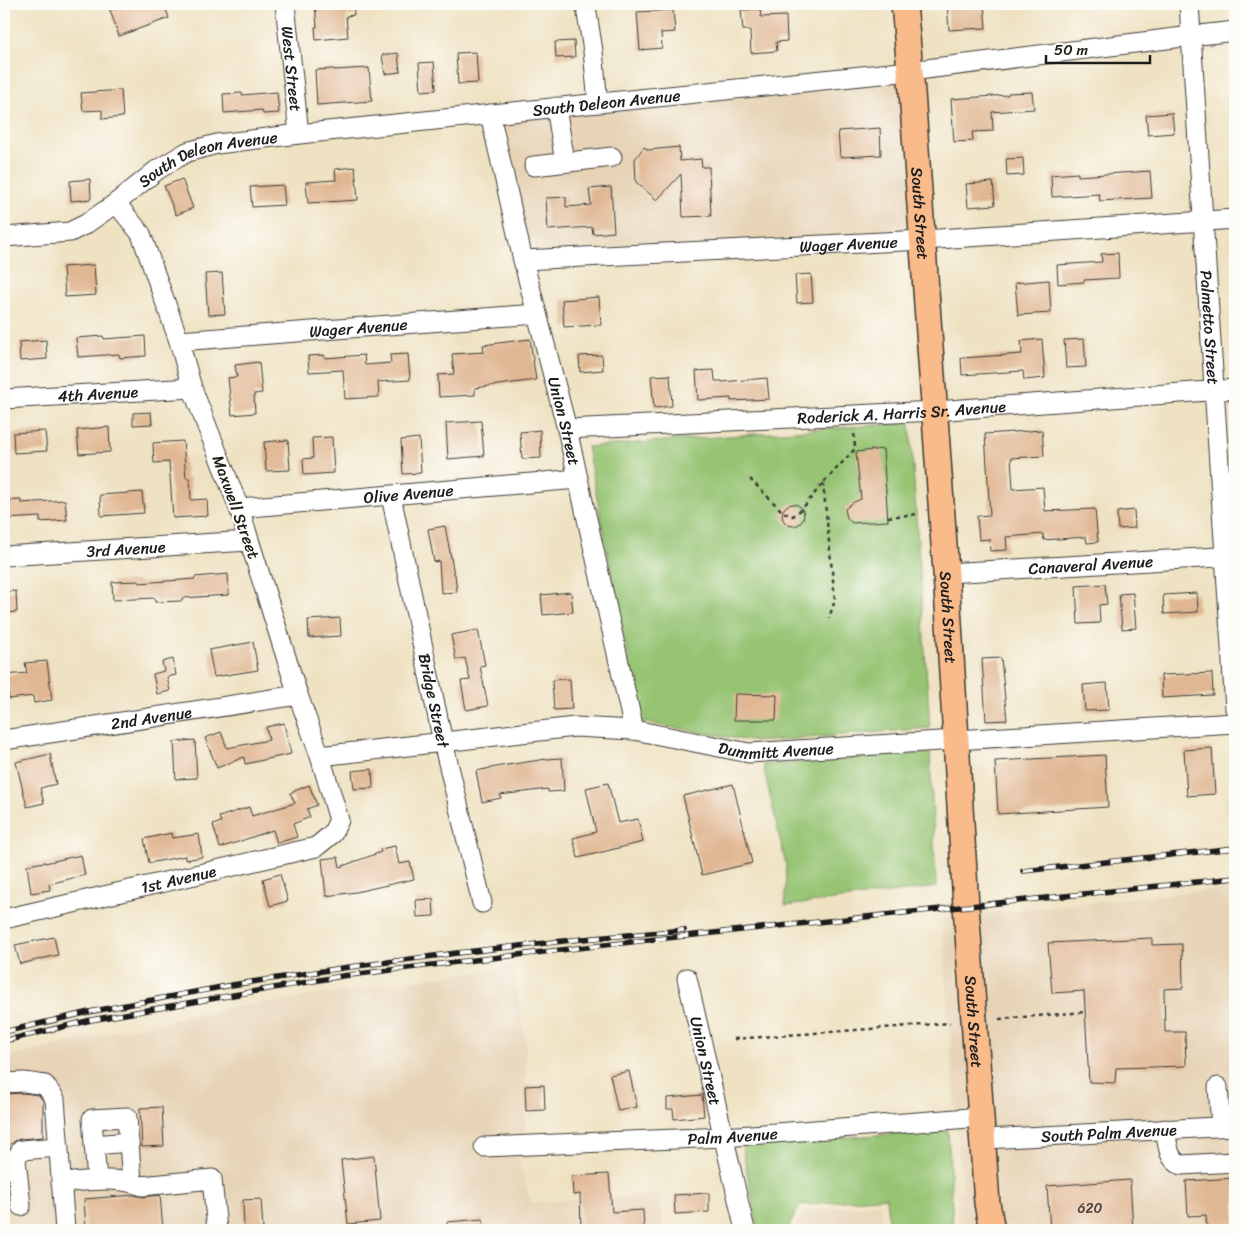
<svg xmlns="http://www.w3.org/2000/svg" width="1239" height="1234" font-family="Sriracha,sans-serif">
<rect width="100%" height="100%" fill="#fdfcf7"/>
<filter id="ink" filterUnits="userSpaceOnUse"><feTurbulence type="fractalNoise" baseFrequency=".02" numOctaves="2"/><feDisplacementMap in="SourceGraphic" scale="10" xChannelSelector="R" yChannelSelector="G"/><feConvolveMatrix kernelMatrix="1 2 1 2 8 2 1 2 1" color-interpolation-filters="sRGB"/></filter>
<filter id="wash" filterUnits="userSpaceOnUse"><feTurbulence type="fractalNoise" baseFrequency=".0096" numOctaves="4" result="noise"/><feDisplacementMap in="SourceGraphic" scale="20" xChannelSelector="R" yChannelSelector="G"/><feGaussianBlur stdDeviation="1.12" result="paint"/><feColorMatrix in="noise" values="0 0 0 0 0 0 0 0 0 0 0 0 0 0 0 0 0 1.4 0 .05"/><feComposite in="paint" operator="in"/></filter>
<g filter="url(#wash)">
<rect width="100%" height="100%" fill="#efe2c2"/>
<path fill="#e7d4b7" d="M903 82 914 234 532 252 515 190 500 120Z
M1235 887V1119L991 1131 975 915Z
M959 916 973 1110 955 1112 942 918Z
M513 967 526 1043 525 1138 476 1140V1154L525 1152V1159L519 1160 531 1203 659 1194 664 1230H73L62 1092 47 1093 57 1230H4V1058L114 1032 230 1008 472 972Z
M974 1124 979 1203 974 1230H959L958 1194H963L956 1126Z
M1235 1133V1230H1000L992 1145Z
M880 1204 882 1230H794L805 1211Z"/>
<path fill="#96c473" stroke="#597048" d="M910 423 930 728 757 742 641 722 587 447 833 428Z
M930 753 936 887 785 906 786 865 763 765Z
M948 1130 953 1230H889L886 1197 800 1205 787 1230H758L742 1145Z"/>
<g id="blocks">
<path fill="#e0b793" d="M108 4H164L169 18 119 36Z
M315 4H353L354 15 346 16 348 37 316 40 315 27H317Z
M947 4H984L986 28 949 30Z
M760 9 761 17 786 16 787 41 776 42 777 51 751 53 750 30H743L741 10Z
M673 10 675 32 661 33 662 48 640 50 637 12Z
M574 41 575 57 556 58 555 42Z
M476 52 478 83 458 84 456 53Z
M398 53 400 72 385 74 382 55Z
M434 62 436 90 421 91 419 63Z
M369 68 372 101 317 105 315 70 334 69V70Z
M121 90 123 117 102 119V110L83 111 81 93Z
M277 92 279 113 263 114 262 110 224 113 223 94 242 93V95Z
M1032 92 1034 109 992 112 993 131 972 132 973 141 954 142 951 99 1008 95V93Z
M1172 113 1174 133 1148 135 1146 115Z
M880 128 881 155 840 157 838 131Z
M644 147 648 150 679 147 680 161 701 159 702 167H709L711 216 683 217 681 174 657 200 636 182 635 159Z
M1023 158 1024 175 1007 176 1006 159Z
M355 167 358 200 308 203 306 182 336 180 335 169Z
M1150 171 1152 198 1100 201 1099 194 1052 197 1051 175 1078 173V176Z
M90 179 91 199 71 201 70 181Z
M182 179 193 208 176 215 164 186Z
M993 182 995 205 968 207 966 184Z
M283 185 285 205 252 207 250 187Z
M611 187 614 232 593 234 592 227 548 230 546 198 566 197V207L591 205 589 189Z
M1118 253 1119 278 1084 280V282L1058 284 1057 265 1102 262 1101 254Z
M94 265 96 295 65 297 63 267Z
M222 273 225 314 208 315 205 274Z
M811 274 813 302 797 303 795 275Z
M1049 280 1051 313 1018 315 1015 283Z
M599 297 601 325 564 327 562 300Z
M103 336 104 339 145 336 146 356 120 358 119 354 78 357 76 338Z
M530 339 536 380 475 388V395L439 397 438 375 454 374 452 354 484 352 483 345Z
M1042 339 1045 378 1024 380 1023 371 962 375 961 358 1022 354 1021 341Z
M1084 339 1086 367 1066 368 1064 340Z
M46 340 47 359 20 361 19 342Z
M408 354 410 380 378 382 379 397 345 399 343 370 309 372 308 356 324 355 325 358 364 355 365 365 391 363 390 355Z
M602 355 603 370 580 372 579 356Z
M259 362 262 393 254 394 255 413 232 415 228 378 237 377 235 365Z
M714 370 715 381H722V382L767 378 769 399 731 401V398L698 400 696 371Z
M670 375 672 406 654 408 651 376Z
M151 412 152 424 133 425V413Z
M481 421 484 456 448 459 446 423Z
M109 427 110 452 79 454 77 430Z
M540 430 541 458 522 459 520 432Z
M1042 430 1044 456 1011 458 1013 489 1043 487 1045 511 1095 509 1098 542 1087 543 1086 537 1044 540 1043 534 1006 537 1007 550 990 551 989 539 979 540 977 516 990 515 985 434Z
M45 431 47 451 14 453 13 433Z
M332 437 334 473 304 475 303 459 313 458 312 438Z
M419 438 421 473 403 474 401 440Z
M288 440 290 470 266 471 264 442Z
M183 441 186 478H190L191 500 207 499 208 516 173 518 169 462 154 463 153 443Z
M883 449 888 521 852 523 847 518 845 509 852 503 861 499 856 452Z
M142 492 144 513 101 516 100 495Z
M21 500V503L65 500 67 520 40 522V517L4 519V501Z
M782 515a11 11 0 1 1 22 0a11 11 0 1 1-22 0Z
M1134 510 1135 528 1118 529 1117 512Z
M445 526 454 574H455L457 592 441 593 439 561 434 562 428 529Z
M228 574 229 595 182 598V601L155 602V598L113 600 112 582 139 581V583L195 579V577Z
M1105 584 1107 604 1099 605 1100 623 1078 624 1076 586Z
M16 591 17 612 4 613V592Z
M571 592 573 612 543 615 541 595Z
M1133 593 1136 628 1122 629 1119 594Z
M1197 593 1198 612 1164 614 1163 595Z
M340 618 341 636 309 638 308 620Z
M478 630 485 665 480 666 488 706 466 710 461 681 470 680 465 658 456 660 451 635Z
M253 642 258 670 214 677 209 650Z
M1001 658 1007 720 986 721 982 659Z
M173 659 176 675 167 677 170 691 157 694 153 674 164 671 162 662Z
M47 661 52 700 34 703 33 696 9 699 6 675 27 673 25 663Z
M1212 673 1213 695 1162 698 1161 675Z
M570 679 572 709 554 710 552 680Z
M1107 683 1109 710 1085 711 1083 685Z
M735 694 777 695 776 720H734Z
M284 723 291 754 245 764 244 757 217 768 205 738 221 732 227 748 269 740 266 727Z
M195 740 197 778 176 779 174 742Z
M1212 748 1215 794 1187 796 1184 750Z
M50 754 56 784 40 788 44 803 27 807 16 762Z
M1105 755 1108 807 998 814 995 761Z
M562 758 564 791 548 792V789L500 795 501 798 482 802 476 771 501 766 546 759Z
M372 769 373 788 354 789 352 771Z
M608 783 618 823 638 819 643 842 578 858 573 838 596 832 586 788Z
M733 784 752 863 702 875 683 796Z
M309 785 317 805 307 809 310 817 293 824 297 837 277 843 273 830 220 848 213 825 221 822 219 817 249 807 252 816 295 803 290 793Z
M171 833 172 838 199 834 202 857 185 860V856L149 863 144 839Z
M395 846 399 864 410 862 414 879 356 892 326 896 322 859 338 857 340 867 381 852 380 849Z
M81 855 85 875 49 884 50 890 31 893 27 865 45 862V863Z
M280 874 288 901 270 906 263 879Z
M433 899 434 916 417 917 416 900Z
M54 937 58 955 20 964 15 945Z
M1152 938V945L1182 944 1183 988 1164 989 1165 1032H1185L1186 1066 1116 1068 1115 1083 1089 1082 1084 991 1052 993 1048 943Z
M629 1071 637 1107 618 1111 610 1075Z
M544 1085 545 1110 526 1111 525 1086Z
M23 1093 39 1095 43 1101V1137L20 1139 15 1141 11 1144 4 1145V1094Z
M702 1095 704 1116 674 1119 673 1109H667V1098Z
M162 1107 164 1146 142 1147 140 1108Z
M374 1156 380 1221 348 1224 341 1160Z
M609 1174 612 1212 643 1210 644 1230H581L580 1194 573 1195 572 1176Z
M1235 1178V1230H1207L1206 1215 1188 1216 1186 1181Z
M1130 1180 1133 1230H1050L1047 1186Z
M709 1193V1212L675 1214 674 1195Z
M134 1195 143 1197 160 1195 163 1230H86L84 1199Z
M261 1199 263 1230H244L243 1200Z
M483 1219 484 1230H447V1222Z"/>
</g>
</g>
<g filter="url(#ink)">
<use href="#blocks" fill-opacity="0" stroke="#3c3a35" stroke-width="1"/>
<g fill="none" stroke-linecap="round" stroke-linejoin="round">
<defs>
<g id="minor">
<path id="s1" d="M285 4 299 134"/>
<path id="s2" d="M1189 4 1235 709"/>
<path d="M586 7 593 51 598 103"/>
<path d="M556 107 565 162"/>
<path id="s3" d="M490 114 523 260 567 429 634 730"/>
<path d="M534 166 612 157"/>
<path id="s4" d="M4 237 70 232 86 224 116 203 157 170 187 152 217 144 299 134 910 71 1191 36 1235 31"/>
<path id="s5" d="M523 260 923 240 1235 219"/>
<path id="s6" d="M179 341 537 314"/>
<path id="s7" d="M4 399 192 388"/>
<path id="s8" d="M567 429 935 411 1235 389"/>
<path id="s9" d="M391 496 443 742 482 903"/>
<path id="s10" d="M239 508 578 479"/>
<path id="s11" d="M4 556 249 541"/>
<path id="s12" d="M946 573 1235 556"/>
<path id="s13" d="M4 740 298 695"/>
<path id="s14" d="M320 756 575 727 634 730 749 753 956 740 1235 723"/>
<path id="s15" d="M4 919 316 847 332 834 339 820 320 756 298 695 239 508 192 388 179 341 141 234 116 203"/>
<path id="s16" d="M687 978 745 1230"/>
<path d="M4 1083 24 1082 45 1085 55 1099 65 1230"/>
<path d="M1218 1087 1221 1126"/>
<path d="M1165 1129C1168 1143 1167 1159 1181 1165L1235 1162"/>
<path id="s17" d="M984 1139 1235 1126"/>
<path d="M94 1145 129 1142"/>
<path id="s18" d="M484 1147 724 1137 982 1117"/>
<path d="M97 1180 92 1119 127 1117 132 1182"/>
<path d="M61 1183C88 1181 117 1176 142 1186L212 1179 217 1230"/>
<path d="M21 1206 16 1159 21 1150 59 1147"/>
</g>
<g id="major">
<path id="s19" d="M904 4 912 92 946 573 966 906 987 1203 992 1230"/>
</g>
</defs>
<use href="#minor" stroke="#3c3a35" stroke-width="21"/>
<use href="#major" stroke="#3c3a35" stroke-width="28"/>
<path stroke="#3c3a35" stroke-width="2.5" stroke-dasharray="4 4" stroke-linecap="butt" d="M750 479 783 512 793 516 802 509 823 483 855 449 854 431
M823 483 835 600 829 618
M888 517 919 514
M999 1019 1085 1012
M734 1039 950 1023"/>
<use href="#minor" stroke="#fff" stroke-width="19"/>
<use href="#major" stroke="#fabb8b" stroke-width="25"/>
<defs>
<path id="rail" d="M1023 871 1235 848
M4 1032 89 1012 232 985 342 968 457 953 572 940 684 930
M4 1041 91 1020 342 976 457 962 657 939 1235 878"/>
</defs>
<use href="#rail" stroke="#1c1c1c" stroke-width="5.5"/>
<use href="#rail" stroke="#fdfcf7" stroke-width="4" stroke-dasharray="11" stroke-linecap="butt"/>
</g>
</g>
<g text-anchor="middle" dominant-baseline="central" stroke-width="4.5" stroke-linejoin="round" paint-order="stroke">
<g font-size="14" fill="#4d433a">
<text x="1090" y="1208">620</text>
</g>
<g font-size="16" fill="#1c1c1c" stroke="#fdfcf7">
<text stroke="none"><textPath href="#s1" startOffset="65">West Street</textPath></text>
<text stroke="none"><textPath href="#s4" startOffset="631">South Deleon Avenue</textPath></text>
<text stroke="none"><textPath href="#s4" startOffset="226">South Deleon Avenue</textPath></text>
<text stroke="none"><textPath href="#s19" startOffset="210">South Street</textPath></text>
<text stroke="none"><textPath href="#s5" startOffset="326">Wager Avenue</textPath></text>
<text stroke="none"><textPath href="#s2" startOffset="324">Palmetto Street</textPath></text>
<text stroke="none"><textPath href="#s6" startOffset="180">Wager Avenue</textPath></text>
<text stroke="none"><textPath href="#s7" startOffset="94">4th Avenue</textPath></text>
<text stroke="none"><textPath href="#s8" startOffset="335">Roderick A. Harris Sr. Avenue</textPath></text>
<text stroke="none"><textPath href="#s3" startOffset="316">Union Street</textPath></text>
<text stroke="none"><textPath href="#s10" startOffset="170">Olive Avenue</textPath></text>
<text transform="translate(236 507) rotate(70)">Maxwell Street</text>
<text stroke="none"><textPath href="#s11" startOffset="122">3rd Avenue</textPath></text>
<text stroke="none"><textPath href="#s12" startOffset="145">Canaveral Avenue</textPath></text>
<text stroke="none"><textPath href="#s19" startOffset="615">South Street</textPath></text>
<text stroke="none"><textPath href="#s9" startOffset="209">Bridge Street</textPath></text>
<text stroke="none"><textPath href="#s13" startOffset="149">2nd Avenue</textPath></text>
<text stroke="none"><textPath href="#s14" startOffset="460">Dummitt Avenue</textPath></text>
<text stroke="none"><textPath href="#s15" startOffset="179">1st Avenue</textPath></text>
<text stroke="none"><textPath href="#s19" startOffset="1020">South Street</textPath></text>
<text stroke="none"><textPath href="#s16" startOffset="85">Union Street</textPath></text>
<text stroke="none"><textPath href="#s17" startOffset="125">South Palm Avenue</textPath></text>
<text stroke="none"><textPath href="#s18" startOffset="249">Palm Avenue</textPath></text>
</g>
</g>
<rect width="1239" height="1234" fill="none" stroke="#fdfcf7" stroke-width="20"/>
<path d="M1046 55v8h104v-8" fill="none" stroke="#1c1c1c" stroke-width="2.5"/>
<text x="1054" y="55" font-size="15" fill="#1c1c1c" stroke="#fdfcf7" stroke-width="4" paint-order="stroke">50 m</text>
</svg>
